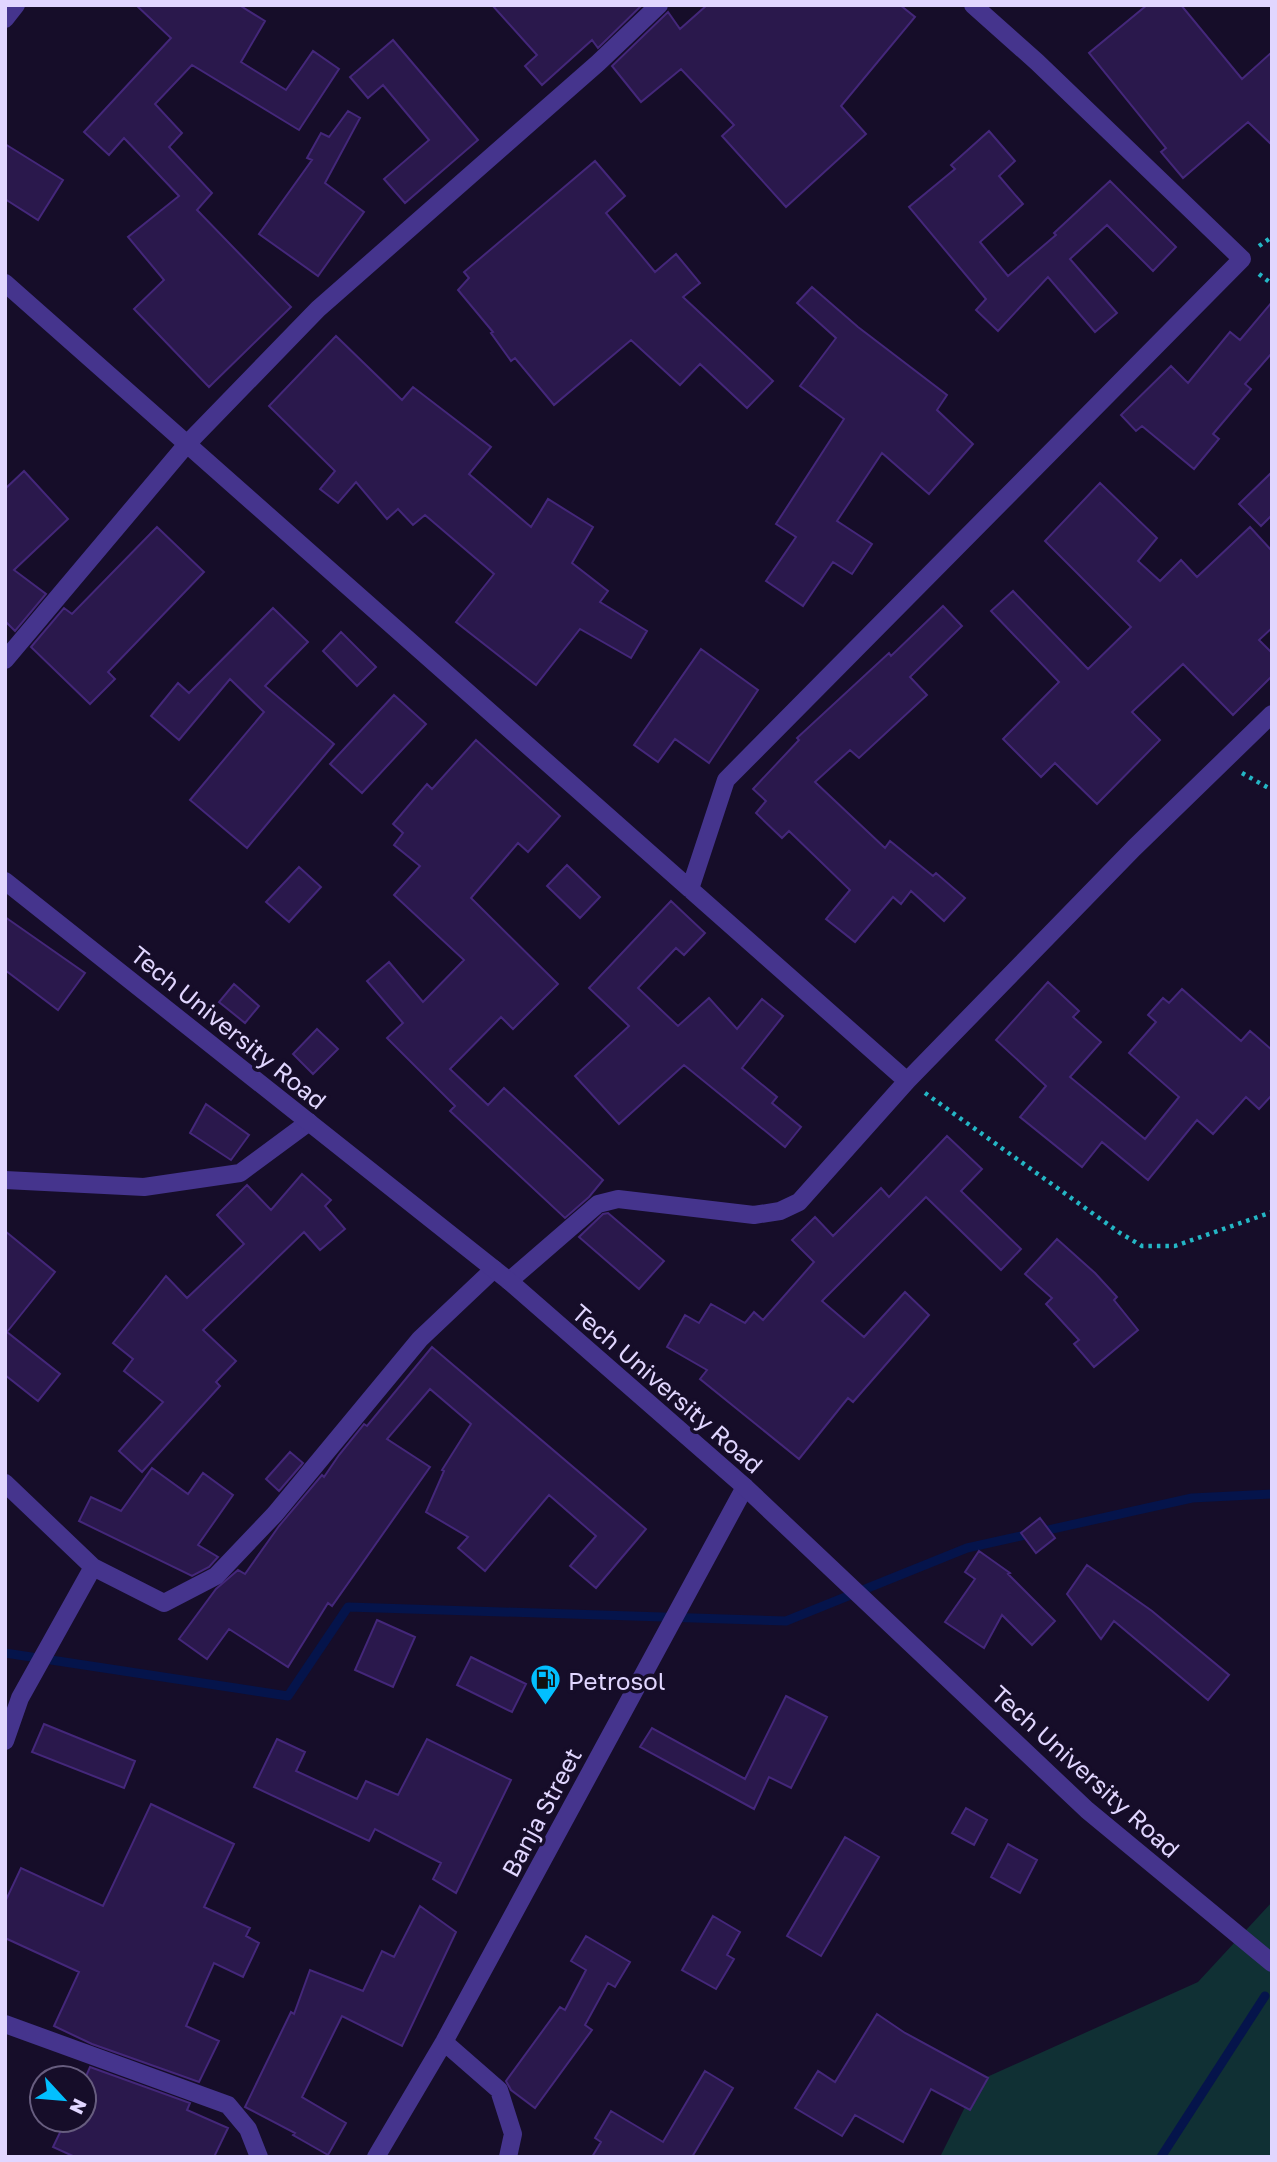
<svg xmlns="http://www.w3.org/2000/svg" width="1277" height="2162" font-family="'Golos Text',sans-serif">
<rect width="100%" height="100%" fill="#160d29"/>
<path fill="#103034" d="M1272 1902V2157H940L978 2081 1198 1982Z"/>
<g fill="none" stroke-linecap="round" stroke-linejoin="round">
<path stroke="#05144b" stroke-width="9" d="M5 1653 288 1696 348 1607 786 1621 967 1548 1192 1498 1272 1494
M1161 2157 1265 1996"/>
</g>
<path fill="#2a184c" stroke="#44277a" stroke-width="2" d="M136 5H239L265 21 241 62 286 90 313 51 339 69 299 130 192 65 155 104 182 133 169 147 212 193 197 210 291 307 209 387 134 309 164 280 128 237 179 196 124 138 109 155 84 132 171 38Z
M492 5H642L598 48 592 40 542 85 525 66 537 55Z
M707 5H900L915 17 841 106 866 134 786 207 722 136 734 125 681 69 641 102 612 66 668 12 680 29Z
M1147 5H1181L1242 79 1272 52V145L1248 122 1183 178 1161 152 1166 148 1089 53Z
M393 40 478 140 405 203 384 179 429 140 383 85 368 98 350 77Z
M348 111 360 118 325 183 364 212 318 276 259 234 312 160 307 158 321 133 329 137Z
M989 131 1015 161 999 176 1023 204 980 242 1008 276 1056 235 1054 233 1110 181 1176 247 1153 271 1107 225 1070 259 1117 313 1095 332 1048 277 998 331 976 310 986 299 909 207 955 169 951 165Z
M5 144 63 180 38 220 5 199Z
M595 161 625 196 606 213 655 272 676 254 700 283 683 297 773 381 747 408 700 364 680 385 631 340 554 405 515 358 511 361 491 333 493 332 458 290 469 278 464 272Z
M812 287 858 327 947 395 937 410 973 444 929 494 882 453 837 521 872 544 852 574 833 562 803 606 766 581 796 537 776 524 844 419 800 386 836 338 797 303Z
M1272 302V353L1245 384 1251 389 1213 434 1219 439 1194 469 1142 426 1136 431 1121 415 1171 366 1188 383 1230 332 1240 340Z
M336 336 402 400 413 387 491 447 469 474 531 527 548 499 593 527 572 563 608 591 600 602 647 631 631 658 580 629 536 685 456 622 494 574 425 515 413 525 398 509 387 519 356 482 338 503 320 489 335 471 269 406Z
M24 471 68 519 14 570 46 594 15 631 5 621V489Z
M1272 472V515L1261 526 1239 504Z
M1100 483 1157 538 1138 561 1160 581 1181 560 1197 577 1250 527 1272 551V628L1259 640 1272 653V676L1233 715 1183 664 1132 712 1160 740 1097 804 1055 763 1041 777 1003 739 1059 682 991 611 1013 591 1088 669 1131 627 1045 541Z
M157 527 204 572 108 672 115 679 90 704 31 647 64 608 72 614Z
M943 606 962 626 910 677 927 695 859 758 850 750 815 782 885 848 890 841 933 876 936 873 965 898 944 921 911 891 901 904 893 897 855 942 826 919 850 890 789 831 782 838 756 813 766 801 753 789 799 740 797 738 889 653 891 656Z
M273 608 308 642 265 686 334 744 247 848 190 800 264 712 230 679 179 740 151 716 178 683 189 693Z
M341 632 376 667 357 686 323 651Z
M701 649 758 690 709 763 675 739 658 762 634 745Z
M394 695 426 724 362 793 330 764Z
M476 740 560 816 528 852 518 843 471 898 558 984 513 1029 501 1017 450 1069 488 1105 504 1088 603 1180 589 1197 565 1218 450 1111 455 1106 387 1038 403 1023 367 981 389 962 423 1002 464 960 394 895 420 866 394 845 403 833 393 824 427 784 432 789Z
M567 865 600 897 580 918 547 886Z
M299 867 321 887 289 922 266 902Z
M671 901 705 933 684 955 676 948 638 988 678 1026 709 998 737 1029 762 999 783 1016 742 1068 777 1097 772 1103 801 1127 785 1147 684 1065 619 1124 575 1076 629 1026 589 988Z
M5 917 85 973 58 1010 5 970Z
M1048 982 1079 1011 1073 1017 1101 1042 1070 1077 1145 1139 1179 1097 1129 1053 1156 1022 1148 1015 1163 998 1169 1003 1182 989 1241 1041 1250 1031 1272 1050V1095L1259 1109 1246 1097 1213 1134 1197 1120 1148 1180 1102 1142 1082 1167 1020 1117 1046 1086 996 1040Z
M234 984 259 1006 245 1023 219 1002Z
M317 1029 338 1049 313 1074 293 1054Z
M206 1104 249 1135 231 1160 190 1133Z
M947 1136 982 1169 961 1191 1021 1249 1001 1270 926 1197 822 1301 864 1337 905 1292 929 1315 853 1402 848 1398 799 1459 700 1379 707 1370 667 1347 685 1315 699 1323 711 1304 745 1323 754 1312 763 1320 814 1262 792 1240 815 1217 833 1236 881 1188 889 1197Z
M302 1174 331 1200 325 1206 345 1229 320 1250 304 1232 203 1330 236 1361 216 1382 220 1386 142 1472 119 1451 163 1402 124 1371 133 1359 113 1343 166 1276 187 1298 244 1244 217 1215 247 1185 271 1210Z
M608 1213 664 1261 639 1289 579 1237 603 1214Z
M5 1231 55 1272 7 1332 60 1374 38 1401 5 1375Z
M1057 1239 1095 1273 1117 1297 1114 1300 1138 1330 1094 1367 1074 1344 1079 1340 1046 1304 1052 1298 1025 1274Z
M432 1347 646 1529 596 1588 570 1566 596 1536 549 1495 485 1571 458 1548 468 1537 426 1512 444 1471 442 1470 471 1424 430 1389 387 1439 430 1467 332 1606 328 1603 288 1667 229 1629 207 1659 179 1639 216 1589 238 1570 245 1574 279 1526 322 1475 324 1477 339 1455 364 1424 367 1426Z
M290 1452 303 1463 279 1491 266 1479Z
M152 1468 188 1494 203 1473 233 1495 198 1545 218 1557 209 1567 192 1576 79 1521 91 1497 121 1511Z
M1040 1518 1055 1538 1036 1553 1021 1533Z
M979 1551 1010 1573 1008 1574 1055 1621 1032 1645 1002 1615 984 1648 945 1622 975 1579 965 1572Z
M1087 1565 1152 1611 1229 1675 1208 1700 1114 1621 1101 1639 1067 1594Z
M377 1620 415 1637 393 1687 355 1670Z
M471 1657 526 1684 512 1712 457 1685Z
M786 1696 827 1717 791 1788 769 1777 754 1809 640 1747 652 1728 745 1779Z
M44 1724 135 1761 124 1788 32 1752Z
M277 1739 305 1752 296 1771 357 1799 366 1781 398 1795 427 1739 511 1780 456 1893 433 1879 441 1863 375 1829 369 1841 254 1787Z
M151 1804 234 1844 204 1907 250 1928 246 1936 259 1943 243 1977 214 1963 186 2026 219 2041 199 2082 92 2044 54 2026 79 1972 5 1938V1902L21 1868 103 1906Z
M966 1808 987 1820 974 1845 952 1833Z
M845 1837 879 1857 821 1956 787 1936Z
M1008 1844 1037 1860 1020 1893 991 1877Z
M420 1906 456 1932 402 2046 342 2016 302 2097 346 2123 328 2155 293 2135 295 2133 245 2107 291 2012 294 2014 310 1970 363 1991 382 1951 394 1957Z
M713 1916 740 1932 727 1955 734 1959 716 1989 682 1970Z
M586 1936 630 1962 615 1987 608 1983 585 2025 592 2030 535 2108 511 2090 506 2081 560 2007 565 2010 586 1970 571 1961Z
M877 2014 905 2033 988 2078 970 2110 931 2089 903 2142 855 2115 842 2136 795 2108 818 2071 835 2082Z
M90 2067 190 2103 187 2110 228 2128 214 2157H75L53 2147 66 2120H84V2081Z
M705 2071 733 2088 692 2157H592L601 2142 595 2138 611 2111 663 2142Z"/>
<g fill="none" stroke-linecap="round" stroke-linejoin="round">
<path stroke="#24b6c5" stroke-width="4.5" stroke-dasharray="3.5 5" stroke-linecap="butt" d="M1259 246 1272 237
M1259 274 1272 284
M1242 773 1272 790
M925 1093 1120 1233 1142 1246H1175L1272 1212"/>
<path stroke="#45348d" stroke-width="18" d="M5 19 16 5
M5 283 907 1081
M5 660 187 444 318 309 598 63 659 5
M690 889 726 780 1242 259 1037 62 973 5
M5 1180 144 1187 240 1173 309 1122
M509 1281 598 1204 618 1199 754 1215 780 1211 799 1202 907 1081 1134 848 1272 714
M5 1483 93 1567 20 1698 5 1741
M93 1567 164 1603 216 1576 275 1514 420 1339 494 1269
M5 2024 228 2105 248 2129 259 2157
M444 2042 499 2090 513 2134 508 2157
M376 2157 444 2042 745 1487"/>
<path stroke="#45348d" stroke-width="18" d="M5 881 509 1281 745 1487 1087 1810 1272 1963"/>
</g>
<defs>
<symbol id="fuel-pin" viewBox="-11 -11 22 30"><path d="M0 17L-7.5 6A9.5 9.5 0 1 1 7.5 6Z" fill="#02bfff" stroke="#160d29"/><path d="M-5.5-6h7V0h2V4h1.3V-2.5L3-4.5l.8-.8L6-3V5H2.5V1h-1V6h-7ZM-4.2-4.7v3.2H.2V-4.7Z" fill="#111"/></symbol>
</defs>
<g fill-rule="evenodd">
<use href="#fuel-pin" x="528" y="1662" width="35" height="47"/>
</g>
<g text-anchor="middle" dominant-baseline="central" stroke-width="7" stroke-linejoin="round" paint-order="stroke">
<g font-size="24" fill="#e1d6ff" stroke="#160d29">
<text transform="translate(229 1027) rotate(39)">Tech University Road</text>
<text transform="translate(668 1388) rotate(41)">Tech University Road</text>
<text transform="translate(1086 1771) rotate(42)">Tech University Road</text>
<text transform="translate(541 1812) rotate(-62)">Banja Street</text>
</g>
<g font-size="24" fill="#e1d6ff" stroke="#160d29" text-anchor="start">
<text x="568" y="1680">Petrosol</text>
</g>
</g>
<rect width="1277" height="2162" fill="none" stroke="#e1d6ff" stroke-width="14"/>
<g transform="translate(63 2099) rotate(116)"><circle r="33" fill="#160d29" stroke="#675d7f" stroke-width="2"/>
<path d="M0-5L12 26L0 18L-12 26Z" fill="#02bfff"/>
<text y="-10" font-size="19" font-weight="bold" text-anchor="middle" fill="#e1d6ff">N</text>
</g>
</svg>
